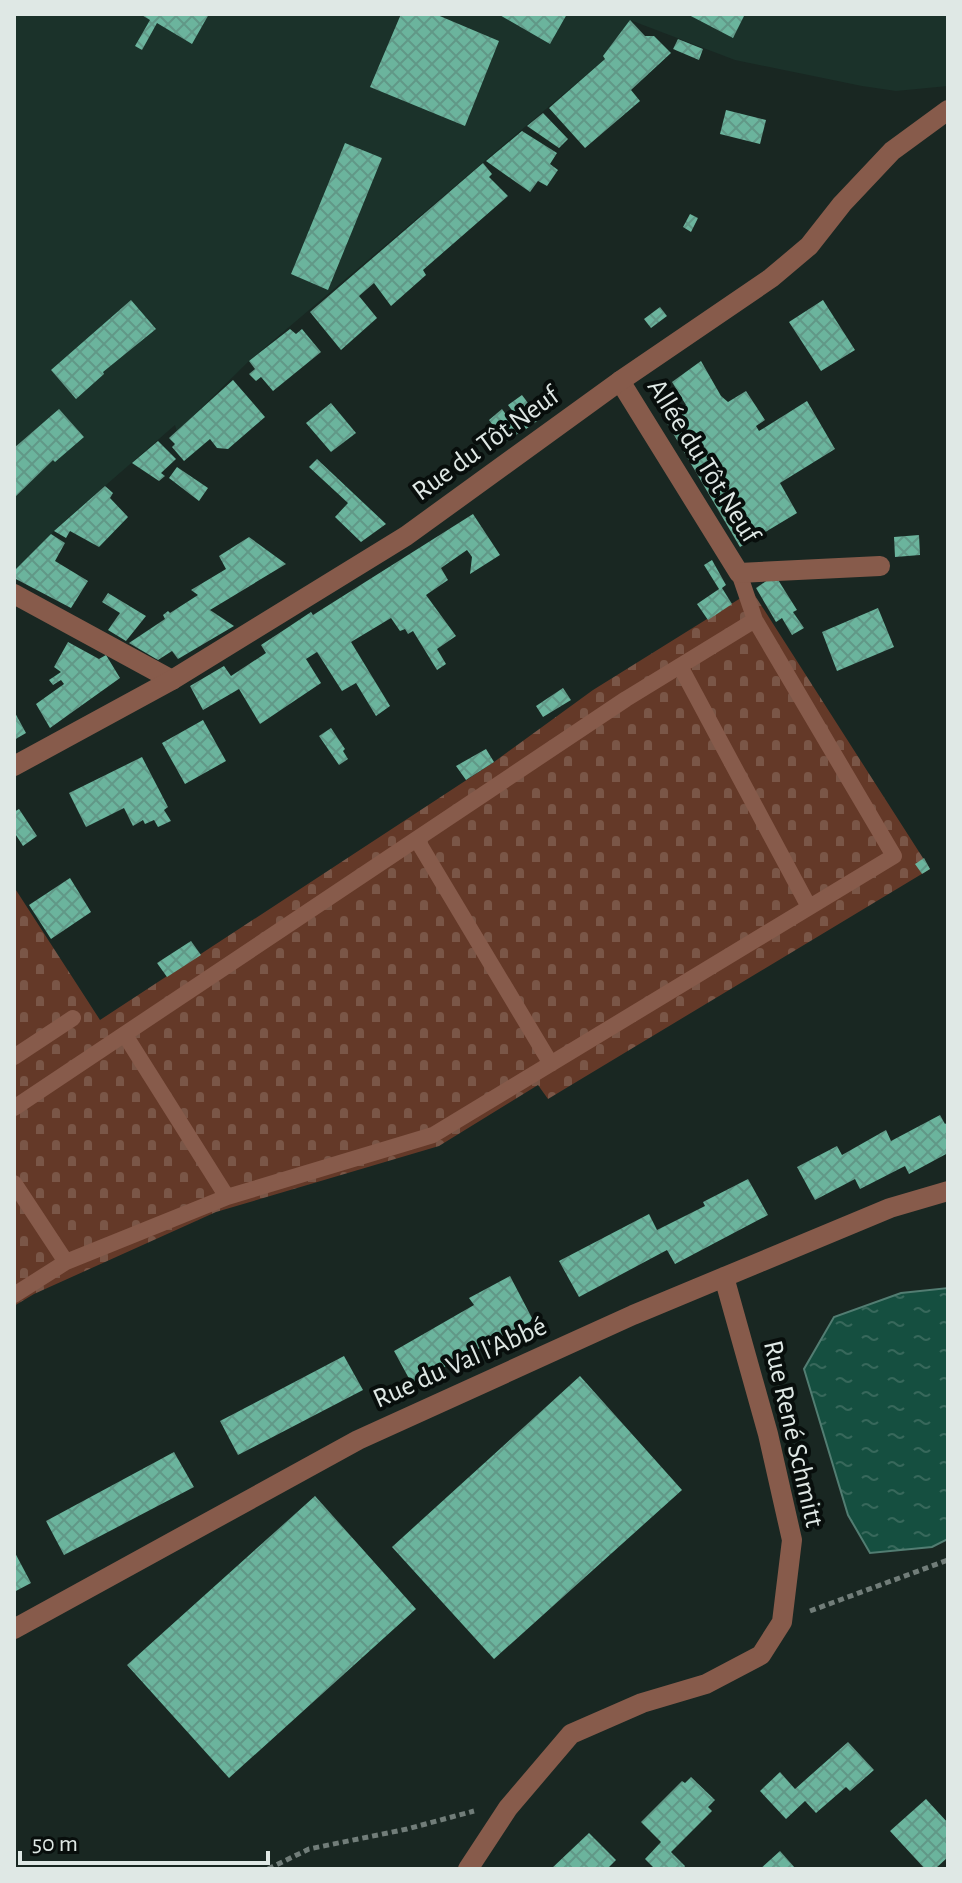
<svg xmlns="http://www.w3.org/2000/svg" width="962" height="1883" font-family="'Alegreya Sans',sans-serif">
<defs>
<pattern id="cemetery-stones" width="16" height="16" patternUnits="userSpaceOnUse" patternTransform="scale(2)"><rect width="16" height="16" fill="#643928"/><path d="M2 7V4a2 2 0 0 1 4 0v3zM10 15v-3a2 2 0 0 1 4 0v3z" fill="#7a5647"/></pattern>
<pattern id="water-ripples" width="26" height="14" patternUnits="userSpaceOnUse" patternTransform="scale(2)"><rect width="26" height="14" fill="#154f40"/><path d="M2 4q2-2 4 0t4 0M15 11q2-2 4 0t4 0" fill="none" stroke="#37685b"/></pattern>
<pattern id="building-cross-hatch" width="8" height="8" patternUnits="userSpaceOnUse" patternTransform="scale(2)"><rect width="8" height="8" fill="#6bb49d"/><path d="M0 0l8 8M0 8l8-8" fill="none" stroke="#619887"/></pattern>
</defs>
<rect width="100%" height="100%" fill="#192722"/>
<path fill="#1b322a" d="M14 14H948V86L896 91 862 86 735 60 630 20 605 59 249 361 177 432 175 425 60 525 14 571Z"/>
<path fill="url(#cemetery-stones)" d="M752 591 930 869 548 1099 538 1085 439 1146 216 1212 34 1294 14 1306V887L100 1020 494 762 593 690Z"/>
<path fill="url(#water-ripples)" stroke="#527d72" stroke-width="2" d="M948 1288V1539L932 1547 870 1553 848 1515 804 1369 834 1317 901 1293Z"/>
<path fill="url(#building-cross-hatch)" d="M140 14H209L192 44 157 23 142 50 135 46 150 20Z
M401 14H435L499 41 465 126 370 87Z
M498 14H567L550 44Z
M687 14H745L733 38Z
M630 20 645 36H654L671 53 631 90 640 101 585 148 549 108 605 59 603 56Z
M678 39 703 49 699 60 673 49Z
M726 110 766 120 760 144 720 134Z
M543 113 568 139 559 148 527 126Z
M522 131 557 153 550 164 558 170 547 186 538 181 530 192 486 161Z
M345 143 382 158 328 290 291 274Z
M483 163 492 174 489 177 508 196 423 270 426 275 391 306 374 283 359 296 377 318 341 350 310 312Z
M690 214 698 218 691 232 683 227Z
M131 300 156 329 103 372 104 374 76 399 51 370Z
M823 300 855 350 821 371 789 322Z
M660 307 667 316 651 328 644 319Z
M290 329 296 334 302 329 321 352 273 391 261 377 256 381 249 374 255 369 249 361Z
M701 361 721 396 728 402 746 391 765 420 756 426 759 431 807 401 835 449 780 483 797 513 740 547 664 418 686 405 672 382Z
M233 380 265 417 228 449 217 448 210 439 184 461 172 447 175 444 169 438Z
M522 395 540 419 526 429 508 405Z
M331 403 356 433 331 452 306 423Z
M59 409 84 437 55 462 53 460 14 498V448Z
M502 409 519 433 505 442 489 420Z
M158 441 176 459 161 473 165 476 159 481 132 463Z
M317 459 386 524 361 542 335 517 348 503 309 467Z
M177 467 208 488 199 501 169 478Z
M105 486 113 493 110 498 128 517 99 547 70 531 66 538 54 531Z
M473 514 500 555 470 574 472 557 467 550 441 568 448 580 426 595 456 636 437 649 446 664 437 670 413 631 408 634 405 629 400 631 391 618 351 642 390 706 376 716 356 683 342 691 317 652 306 659 321 683 260 724 239 689 203 710 190 686 224 666 231 676 266 653 261 645 287 628 311 612 313 615Z
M51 534 65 543 55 561 88 581 71 608 14 578V571Z
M919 535 920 555 895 557 894 537Z
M249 537 286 564 210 610 234 626 178 659 172 651 158 660 129 643 165 619 163 615 168 611 170 613 198 595 191 590 226 569 219 556Z
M712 560 726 585 722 588 732 604 708 620 697 604 719 589 704 565Z
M775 575 797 610 793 612 804 628 792 635 782 618 776 622 756 588Z
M108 593 146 616 126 641 108 630 120 613 102 602Z
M878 608 894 647 837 671 822 632Z
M68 642 99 659 106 655 120 678 50 728 36 704 64 684 61 680 53 685 49 680 61 672 54 667Z
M563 688 571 700 543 717 536 706Z
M14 711 26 733 14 740Z
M203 720 226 761 185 784 162 743Z
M331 728 345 749 343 751 348 759 339 765 319 736Z
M486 749 494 762 466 780 456 766Z
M142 757 168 807 164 810 171 821 158 827 154 820 145 824 143 820 133 826 124 808 86 827 69 793Z
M19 809 37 836 23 846 14 832V812Z
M924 858 930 869 922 874 915 864Z
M70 878 91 912 51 939 29 905Z
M191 941 201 955 167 977 157 963Z
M940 1115 945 1124 948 1122V1153L909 1174 905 1166 860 1189 855 1179 815 1200 797 1167 837 1146 842 1155 886 1130 891 1141Z
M748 1179 768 1215 675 1264 667 1250 579 1297 559 1261 649 1214 657 1230 705 1206 703 1202Z
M510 1276 533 1320 412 1384 394 1351 474 1305 469 1298Z
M344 1356 363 1390 238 1455 220 1421Z
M580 1376 682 1490 494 1659 392 1547Z
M174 1452 194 1487 64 1555 46 1521Z
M315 1496 416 1609 229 1778 127 1665Z
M14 1551 31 1583 14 1592Z
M848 1742 874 1770 850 1791 846 1787 816 1813 805 1801 786 1819 760 1791 780 1772 795 1789Z
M691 1777 715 1800 708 1807 712 1811 671 1852 685 1866 683 1869H655L645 1859 661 1842 641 1822 682 1781 685 1783Z
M926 1799 948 1823V1857L935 1869H925L890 1831Z
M589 1833 616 1860 607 1869H551Z
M780 1851 796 1869H760Z"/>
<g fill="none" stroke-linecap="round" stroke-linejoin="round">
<path stroke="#717d79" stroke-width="5" stroke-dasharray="6 4" stroke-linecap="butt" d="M810 1611 948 1560
M268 1869 309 1849 407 1829 474 1811"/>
<path stroke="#875b4b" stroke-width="16" d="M739 573 755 620
M680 666 809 907
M417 840 551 1064
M125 1035 227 1197
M14 1057 73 1018
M14 1108 626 699 755 620 894 856 433 1135 227 1197 66 1262 14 1295
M14 1183 66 1262"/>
<path stroke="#875b4b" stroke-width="20" d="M620 381 739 573 880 566
M14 594 172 680
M14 1629 358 1440 633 1315 890 1208 948 1191
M468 1869 508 1808 571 1734 642 1703 706 1684 761 1655 782 1622 792 1540 768 1434 724 1277"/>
<path stroke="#875b4b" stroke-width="20" d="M14 766 172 680 406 536 620 381 771 278 809 246 842 204 892 151 948 110"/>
</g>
<g text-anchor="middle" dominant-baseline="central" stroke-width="8" stroke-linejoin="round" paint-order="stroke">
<g font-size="28" fill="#dfe8e5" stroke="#080e0c">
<text transform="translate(486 444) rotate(-36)">Rue du Tôt Neuf</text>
<text transform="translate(703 461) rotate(58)">Allée du Tôt Neuf</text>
<text transform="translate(460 1363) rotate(-24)">Rue du Val l'Abbé</text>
<text transform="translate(793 1434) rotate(77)">Rue René Schmitt</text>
</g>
</g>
<rect width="962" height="1883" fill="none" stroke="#dfe8e5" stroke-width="32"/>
<path d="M20 1851v12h248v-12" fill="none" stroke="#dfe8e5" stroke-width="4"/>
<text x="32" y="1851" font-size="24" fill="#dfe8e5" stroke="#080e0c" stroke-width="6" paint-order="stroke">50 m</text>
</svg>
